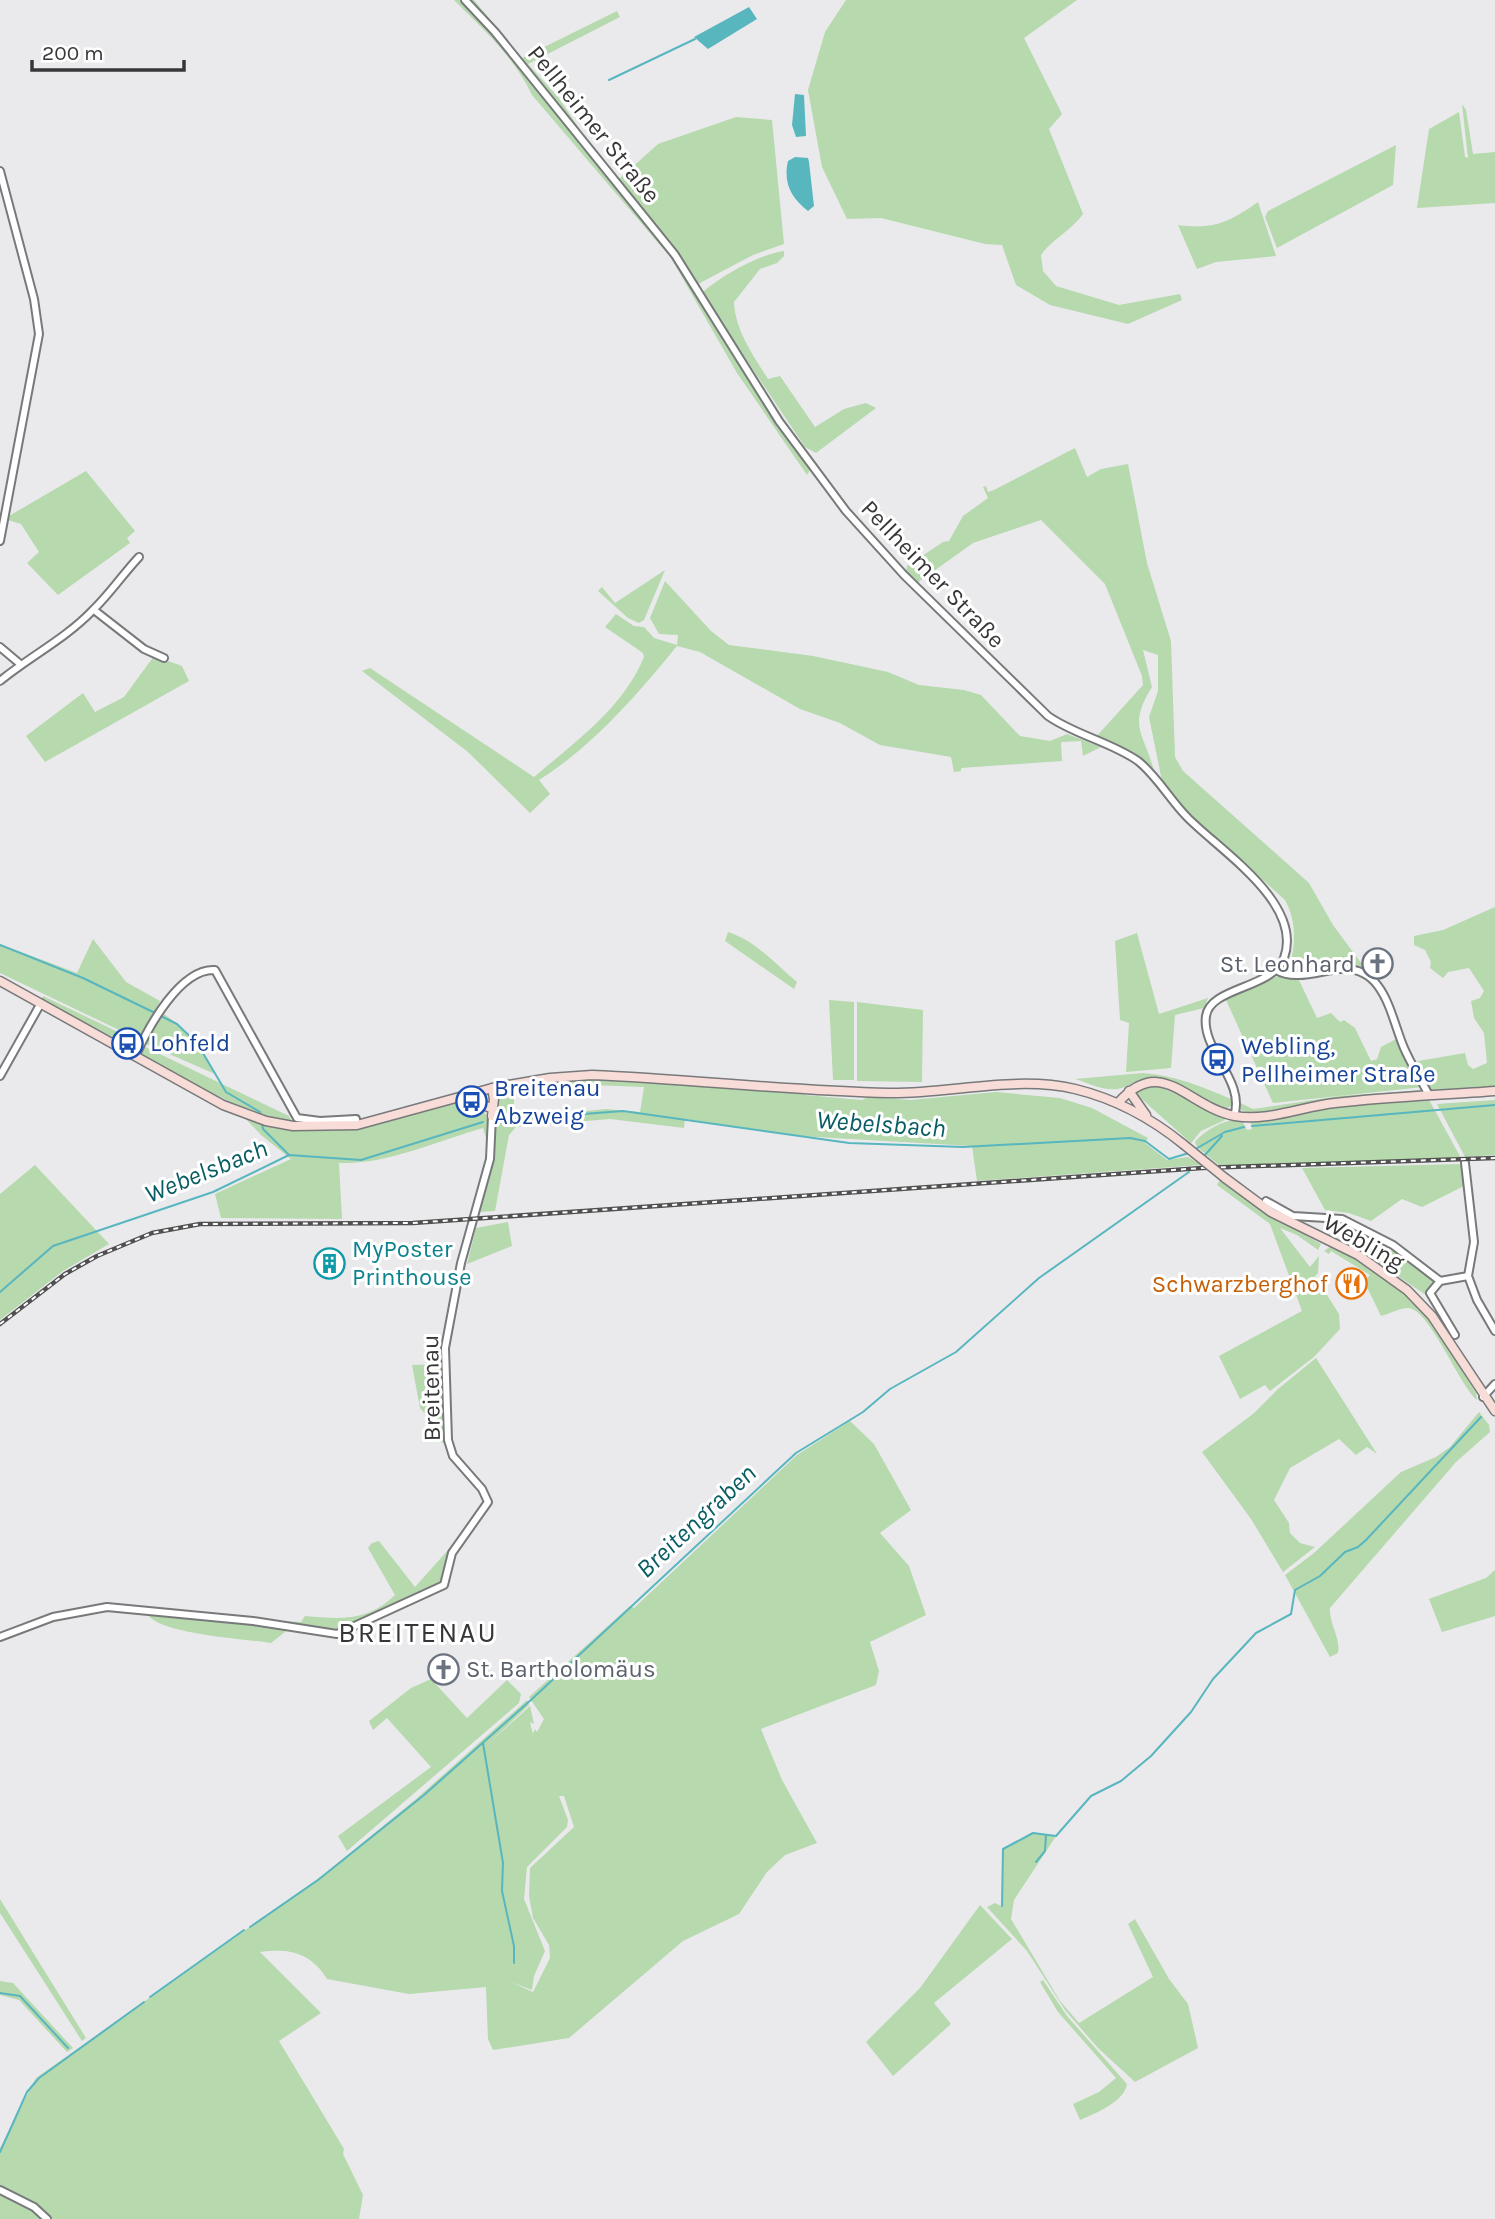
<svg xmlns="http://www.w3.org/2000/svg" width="1495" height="2219" font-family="Karla,sans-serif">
<rect width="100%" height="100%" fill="#eaeaed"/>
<path fill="#b6d9ad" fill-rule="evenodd" d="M454 0H462L480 17 671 256 733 357 810 470 807 475 737 373 671 258 532 95C514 57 484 30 454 0Z
M468 0H474L522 58 617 11 620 17 528 64 558 97 581 131 579 135 493 26Z
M846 0H1077L1024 38 1062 114 1049 129 1083 214C1071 231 1052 239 1041 255L1043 271 1056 286 1119 305 1180 294 1182 300 1128 324 1050 305 1016 285 1002 245 985 244 881 218 847 219 822 167 808 90 825 32Z
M1462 104 1466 110 1473 154 1495 152V203L1417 208 1429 129 1459 112 1465 157 1468 158Z
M736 117 772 120 784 244 753 255 698 284 682 259 618 180 658 144Z
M1396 145 1393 185 1277 248 1265 217 1268 211Z
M1258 202 1276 256 1216 262 1197 269 1178 225C1213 230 1230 222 1258 202Z
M784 251V256L777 263 760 269 734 302C735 330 753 355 768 379L780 376 815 427 844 409 866 403 876 408 816 453 805 447 705 298 704 291C725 274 758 255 784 251Z
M1075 448 1087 477 1101 469 1128 464 1147 563 1171 641 1175 757 1183 771 1309 883 1333 925 1364 967 1361 969 1337 966 1288 971C1296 948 1297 921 1285 900L1189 813 1162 781 1149 717 1158 691V655L1143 650 1152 687C1127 727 1144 732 1154 771L1095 738 1143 685 1142 676 1105 584 1041 520 973 543 917 583 906 572 907 566 943 542 949 541 963 516 988 498 983 487 986 486 988 492 994 490Z
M86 471 135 531 127 538 130 543 58 595 27 563 39 552 21 524 8 520 9 516Z
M665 570 644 620 639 623 628 618 598 591 602 587 615 603Z
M665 581 711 631 729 645 813 656 888 672 919 685 964 690 981 695 1020 736 1050 741 1067 734 1101 747 1083 756 1081 741 1061 742 1062 761 961 768V771L954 772 951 757 880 745 840 723 800 709 700 652 677 646C637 695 593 746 539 780L550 794 530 813 468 752 362 671 370 668 534 777C575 742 623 708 644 657L643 653 605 627 616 614 634 626 644 627 654 638 677 645 678 635 659 634 650 618Z
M154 656 182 666 189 681 45 762 26 736 83 693 95 712 124 697Z
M1495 907V1087L1430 1090 1416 1066 1418 1061 1465 1053 1468 1065 1473 1069 1487 1063 1484 1033 1474 1018 1471 1001 1480 998 1484 991 1469 968 1448 972 1443 978 1430 968 1431 962 1425 950 1414 945V936L1443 930Z
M728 932C756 941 774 963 797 982L794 989 725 941Z
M1137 933 1159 1014 1208 998 1204 1008 1175 1015 1171 1068 1126 1072 1129 1023 1120 1020 1115 941Z
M93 939 126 982 160 1001 140 1040 0 973V944L77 973Z
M1297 976 1317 1018 1331 1013 1340 1022 1344 1020 1355 1028 1371 1061 1377 1059 1381 1047 1398 1038 1423 1087 1273 1103 1226 1000 1275 977Z
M43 996 139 1042 136 1046 127 1041 122 1044 42 999Z
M829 1000 854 1002V1080H833Z
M857 1002 923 1010 922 1082 857 1081Z
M161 1012C186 1029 203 1046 215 1074L144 1043Z
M143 1046 289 1116 292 1122C233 1109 192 1083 140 1053Z
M1143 1073C1174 1075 1203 1087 1231 1099L1232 1105 1226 1109C1201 1102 1179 1080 1152 1078 1139 1077 1133 1084 1122 1088 1107 1093 1089 1083 1075 1079Z
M596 1079 801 1091 805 1095 862 1100 868 1097 910 1100 996 1092 1060 1098 1092 1108 1148 1138 1145 1143 1167 1160 1188 1157 1202 1165 977 1181 972 1146 798 1136 685 1119 684 1128 610 1119 516 1127 509 1135 495 1211 479 1212 489 1175 498 1094 513 1088ZM565 1084 644 1087 640 1112 606 1109 514 1118V1093Z
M1153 1084 1222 1115 1225 1120 1201 1131 1191 1143 1136 1094 1138 1088Z
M1422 1090 1418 1093 1318 1102 1252 1114 1241 1110 1238 1102 1253 1109 1340 1096Z
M1428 1098 1461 1158 1220 1166 1197 1147 1195 1142C1205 1130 1226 1118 1242 1120L1247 1130 1252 1129 1250 1120 1341 1105Z
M1495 1100V1155L1465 1157 1437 1104Z
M468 1101 481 1105 487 1117 488 1145 483 1128C437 1141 386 1165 339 1163L342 1219 221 1218 215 1194 291 1159 261 1135 244 1117 293 1128 341 1129Z
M1463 1164 1464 1186 1422 1207 1402 1199 1371 1221 1349 1213 1325 1210 1302 1168Z
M35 1165 109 1244 63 1271 0 1320V1194Z
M1220 1180 1272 1216 1321 1244 1318 1250 1297 1235 1280 1228 1310 1267 1319 1256 1318 1273 1315 1276 1339 1314 1340 1329 1314 1357 1270 1391 1265 1385 1240 1399 1219 1356 1302 1311 1270 1224 1217 1185Z
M508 1222 512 1246 467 1264 476 1228Z
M1371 1235 1434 1279 1426 1295 1362 1252Z
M1331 1246C1413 1285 1431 1319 1476 1393L1477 1400C1459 1385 1429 1308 1408 1308 1400 1308 1389 1314 1381 1316L1364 1281 1370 1275 1331 1251 1329 1254 1324 1251Z
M442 1340 444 1342 447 1445 434 1438 433 1423 420 1408 412 1365 440 1364Z
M1316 1358 1377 1454 1367 1447 1356 1455 1339 1439 1290 1468 1274 1500 1289 1523 1290 1533 1300 1543 1315 1547 1283 1572 1251 1519 1202 1452 1253 1414 1278 1389Z
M1479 1412 1489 1425 1490 1432 1456 1462 1330 1608C1329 1624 1341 1638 1338 1653L1330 1657 1285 1575 1314 1553 1401 1472 1436 1457 1450 1447Z
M850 1421 874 1444 911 1510 880 1533 909 1566 926 1615 870 1642 879 1671 876 1685 761 1729 782 1780 817 1843 785 1855 767 1872 739 1914 683 1941 569 2038 493 2050 488 2039 486 1987 409 1994 327 1979C311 1953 290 1948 260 1952L321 2013 279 2041 344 2149 343 2154 363 2195 359 2219H0V2148L36 2078 323 1875 416 1799 527 1700 529 1705 485 1747 530 1706 534 1724 530 1722 533 1734 535 1729 537 1732 544 1719 529 1697 630 1606 634 1608 797 1455ZM559 1796H564L574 1827 530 1868 529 1896 533 1918 549 1945 550 1958 533 1992 511 1982 532 1990 534 1976 545 1951 524 1899 527 1867 567 1827 568 1820Z
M457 1540 443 1584 378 1615 335 1631 245 1619 301 1622 305 1616C341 1619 367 1622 395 1595L368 1548 372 1543 379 1541 415 1587Z
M1495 1570V1616L1442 1632 1429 1599 1486 1578Z
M147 1613 290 1628 271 1643C246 1639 156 1634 147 1613Z
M431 1679 467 1718 507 1680 521 1694 519 1703 347 1851 338 1836 431 1767 387 1718 373 1730 369 1721 411 1688Z
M1033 1833 1056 1836 1014 1900 1011 1919 1060 2001 1079 2023 1153 1977 1128 1924 1135 1919 1169 1979 1188 2004 1198 2048 1135 2082 1098 2048 1065 2010 1027 1951 987 1907 995 1903 1003 1907V1849Z
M0 1899 86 2038 82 2041 0 1913Z
M980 1905 1012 1939 934 2003 951 2024 893 2076 866 2042 920 1988Z
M1043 1980 1067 2016 1127 2084C1124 2102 1096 2113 1080 2120L1073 2104 1099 2092 1116 2078 1058 2012 1040 1982Z
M0 1981 13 1983 73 2048 67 2052 19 2000 0 1995Z"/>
<path fill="#58b6bf" d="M749 7 757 19 708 49 694 37Z
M795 94 804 95 806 136 796 137 792 125Z
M795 157 808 158 809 162 814 206 808 211C791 198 783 183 788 161Z"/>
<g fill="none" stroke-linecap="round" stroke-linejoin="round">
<path stroke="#58b6bf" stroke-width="2" d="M609 80 695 39
M0 945 83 978 153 1012
M161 1016 177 1024 197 1043 226 1092 260 1112 261 1115
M505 1120 623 1111 849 1143 963 1147 1130 1138 1145 1141 1169 1159 1189 1153
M262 1124 263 1129 288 1154
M1252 1126 1495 1105
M1194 1150 1225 1132 1244 1127
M1205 1155 1222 1136
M0 1292 53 1246 213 1192 289 1155 361 1160 483 1122
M483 1743 503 1863 502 1891 514 1946V1963
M1036 1862 1045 1851 1046 1835
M1002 1906 1003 1849 1033 1833 1056 1836 1091 1796 1121 1781 1151 1756 1191 1712 1213 1679 1256 1633 1291 1614 1295 1590 1320 1576 1345 1552 1358 1547 1366 1540 1481 1417
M250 1927 318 1880 424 1795 532 1699 796 1453 863 1412 890 1389 956 1352 1039 1278 1189 1172
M0 1993 20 1996 68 2048
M150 1997 244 1930
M0 2152 27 2092 39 2078 144 2002"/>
<defs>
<path id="street" d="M465 0 495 32 675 255 779 421 846 511 904 575 1048 716C1075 735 1111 742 1138 761 1157 776 1170 800 1187 817 1219 850 1304 903 1284 958 1272 989 1210 987 1206 1016 1201 1050 1246 1081 1234 1116
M0 171 34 299 39 334 0 541
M94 610 144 649 164 658
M0 647 19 663
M0 681C29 657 65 639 92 611 109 595 123 574 139 557
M1276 970C1294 981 1319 971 1339 969 1385 965 1390 1015 1404 1048 1411 1064 1421 1080 1429 1095
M136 1055C148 1028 180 968 215 970L297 1118 320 1121 356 1119 357 1125
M0 1076 41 1003
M1465 1163 1474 1242 1468 1276 1477 1300 1495 1331
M1266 1201 1293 1216 1342 1219 1393 1245 1440 1281
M1455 1335 1430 1293 1440 1281 1468 1276
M1483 1397 1495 1384
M0 1637 53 1617 107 1607 253 1621 337 1634 444 1585 452 1553 488 1502 482 1489 453 1456 448 1440 445 1348 461 1263 490 1159 492 1116
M0 2190 34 2207 47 2219"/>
<path id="secondary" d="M0 981 223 1105 266 1121 293 1126 357 1125 496 1087 550 1078 592 1075C691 1079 790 1091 889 1093 950 1094 1015 1075 1075 1089 1116 1099 1151 1118 1183 1144
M1129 1091 1146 1115
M462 1098 477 1101 488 1107
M1118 1103C1162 1053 1187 1107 1235 1116 1267 1122 1304 1106 1335 1103 1388 1097 1442 1095 1495 1091
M492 1116 494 1099 492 1088
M1225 1178 1271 1212 1358 1255 1407 1290 1432 1316 1495 1411"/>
</defs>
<use href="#street" stroke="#78797b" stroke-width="10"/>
<use href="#secondary" stroke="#78797b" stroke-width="11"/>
<use href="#street" stroke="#fff" stroke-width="6"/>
<use href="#secondary" stroke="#f8dcd7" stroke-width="8"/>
<defs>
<path id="rail" d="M0 1324 65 1274 97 1256 152 1233 200 1224 413 1223 1202 1168 1495 1158"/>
</defs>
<use href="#rail" stroke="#505051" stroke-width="4.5"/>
<use href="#rail" stroke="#fff" stroke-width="2" stroke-dasharray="5" stroke-linecap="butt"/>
<defs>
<path id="secondary-bridge" d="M1183 1144 1225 1178"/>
</defs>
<use href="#secondary-bridge" stroke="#78797b" stroke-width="11" stroke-linecap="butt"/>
<use href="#secondary-bridge" stroke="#f8dcd7" stroke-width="8"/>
</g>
<defs>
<symbol id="church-ring" viewBox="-11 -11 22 22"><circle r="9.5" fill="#fff" stroke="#6b7280" stroke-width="1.5"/><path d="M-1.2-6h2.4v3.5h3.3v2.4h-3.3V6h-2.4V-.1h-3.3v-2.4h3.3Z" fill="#6b7280"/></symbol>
<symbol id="bus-ring" viewBox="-11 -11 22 22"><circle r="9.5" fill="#fff" stroke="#1a4fb4" stroke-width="1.5"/><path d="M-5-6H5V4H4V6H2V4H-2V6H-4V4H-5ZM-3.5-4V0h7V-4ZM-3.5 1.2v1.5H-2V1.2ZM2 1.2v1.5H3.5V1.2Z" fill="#1a4fb4"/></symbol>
<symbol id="building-ring" viewBox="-11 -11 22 22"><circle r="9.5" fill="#fff" stroke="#0f9aa8" stroke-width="1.5"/><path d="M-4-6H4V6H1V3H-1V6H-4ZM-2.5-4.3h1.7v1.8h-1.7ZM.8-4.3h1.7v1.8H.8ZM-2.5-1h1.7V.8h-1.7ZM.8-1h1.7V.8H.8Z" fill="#0f9aa8"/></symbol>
<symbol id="restaurant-ring" viewBox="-11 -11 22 22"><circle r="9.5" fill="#fff" stroke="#e8710a" stroke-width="1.5"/><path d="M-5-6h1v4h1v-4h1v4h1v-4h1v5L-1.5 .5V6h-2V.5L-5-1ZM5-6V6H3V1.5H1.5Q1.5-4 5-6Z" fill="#e8710a"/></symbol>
</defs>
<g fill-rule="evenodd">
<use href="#church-ring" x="1360" y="946" width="35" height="35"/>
<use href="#bus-ring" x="110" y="1026" width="35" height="35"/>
<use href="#bus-ring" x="1200" y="1042" width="35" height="35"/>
<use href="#bus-ring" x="454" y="1084" width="35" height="35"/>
<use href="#building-ring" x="312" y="1246" width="35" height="35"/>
<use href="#restaurant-ring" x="1334" y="1266" width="35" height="35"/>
<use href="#church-ring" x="426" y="1652" width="35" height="35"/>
</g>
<g text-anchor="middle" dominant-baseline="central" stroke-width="6" stroke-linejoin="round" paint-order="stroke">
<g font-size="24" fill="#373738" stroke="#fff">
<text transform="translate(594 124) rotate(51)">Pellheimer Straße</text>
<text transform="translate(933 574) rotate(46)">Pellheimer Straße</text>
<text transform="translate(1364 1242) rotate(30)">Webling</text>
<text transform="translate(431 1388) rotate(-91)">Breitenau</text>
</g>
<g font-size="24" fill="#5b616d" stroke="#fff" text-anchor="end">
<text x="1355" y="964">St. Leonhard</text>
<text x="466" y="1669" text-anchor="start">St. Bartholomäus</text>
</g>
<g font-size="24" fill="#164399" stroke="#fff" text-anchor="start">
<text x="150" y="1043">Lohfeld</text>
<text x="1241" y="1046">Webling,<tspan x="1241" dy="28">Pellheimer Straße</tspan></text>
<text x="494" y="1088">Breitenau<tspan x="494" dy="28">Abzweig</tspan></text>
</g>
<g font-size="24" fill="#0d838f" stroke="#fff" text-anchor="start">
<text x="352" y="1249">MyPoster<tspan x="352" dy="28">Printhouse</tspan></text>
</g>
<g font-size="24" fill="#c56008" stroke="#fff" text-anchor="end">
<text x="1328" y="1284">Schwarzberghof</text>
</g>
<g font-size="26" font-style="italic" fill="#085d63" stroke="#fff">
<text transform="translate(881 1124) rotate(4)">Webelsbach</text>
<text transform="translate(206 1171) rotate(-22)">Webelsbach</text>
<text transform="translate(696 1521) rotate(-43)">Breitengraben</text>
</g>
<g font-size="28" letter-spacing="2" fill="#373738" stroke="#fff">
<text x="418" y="1632">BREITENAU</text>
</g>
</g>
<path d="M32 60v10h152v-10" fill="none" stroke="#373738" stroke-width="3.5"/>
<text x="42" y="60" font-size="21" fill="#373738" stroke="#ffffff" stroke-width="5" paint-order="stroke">200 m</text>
</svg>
